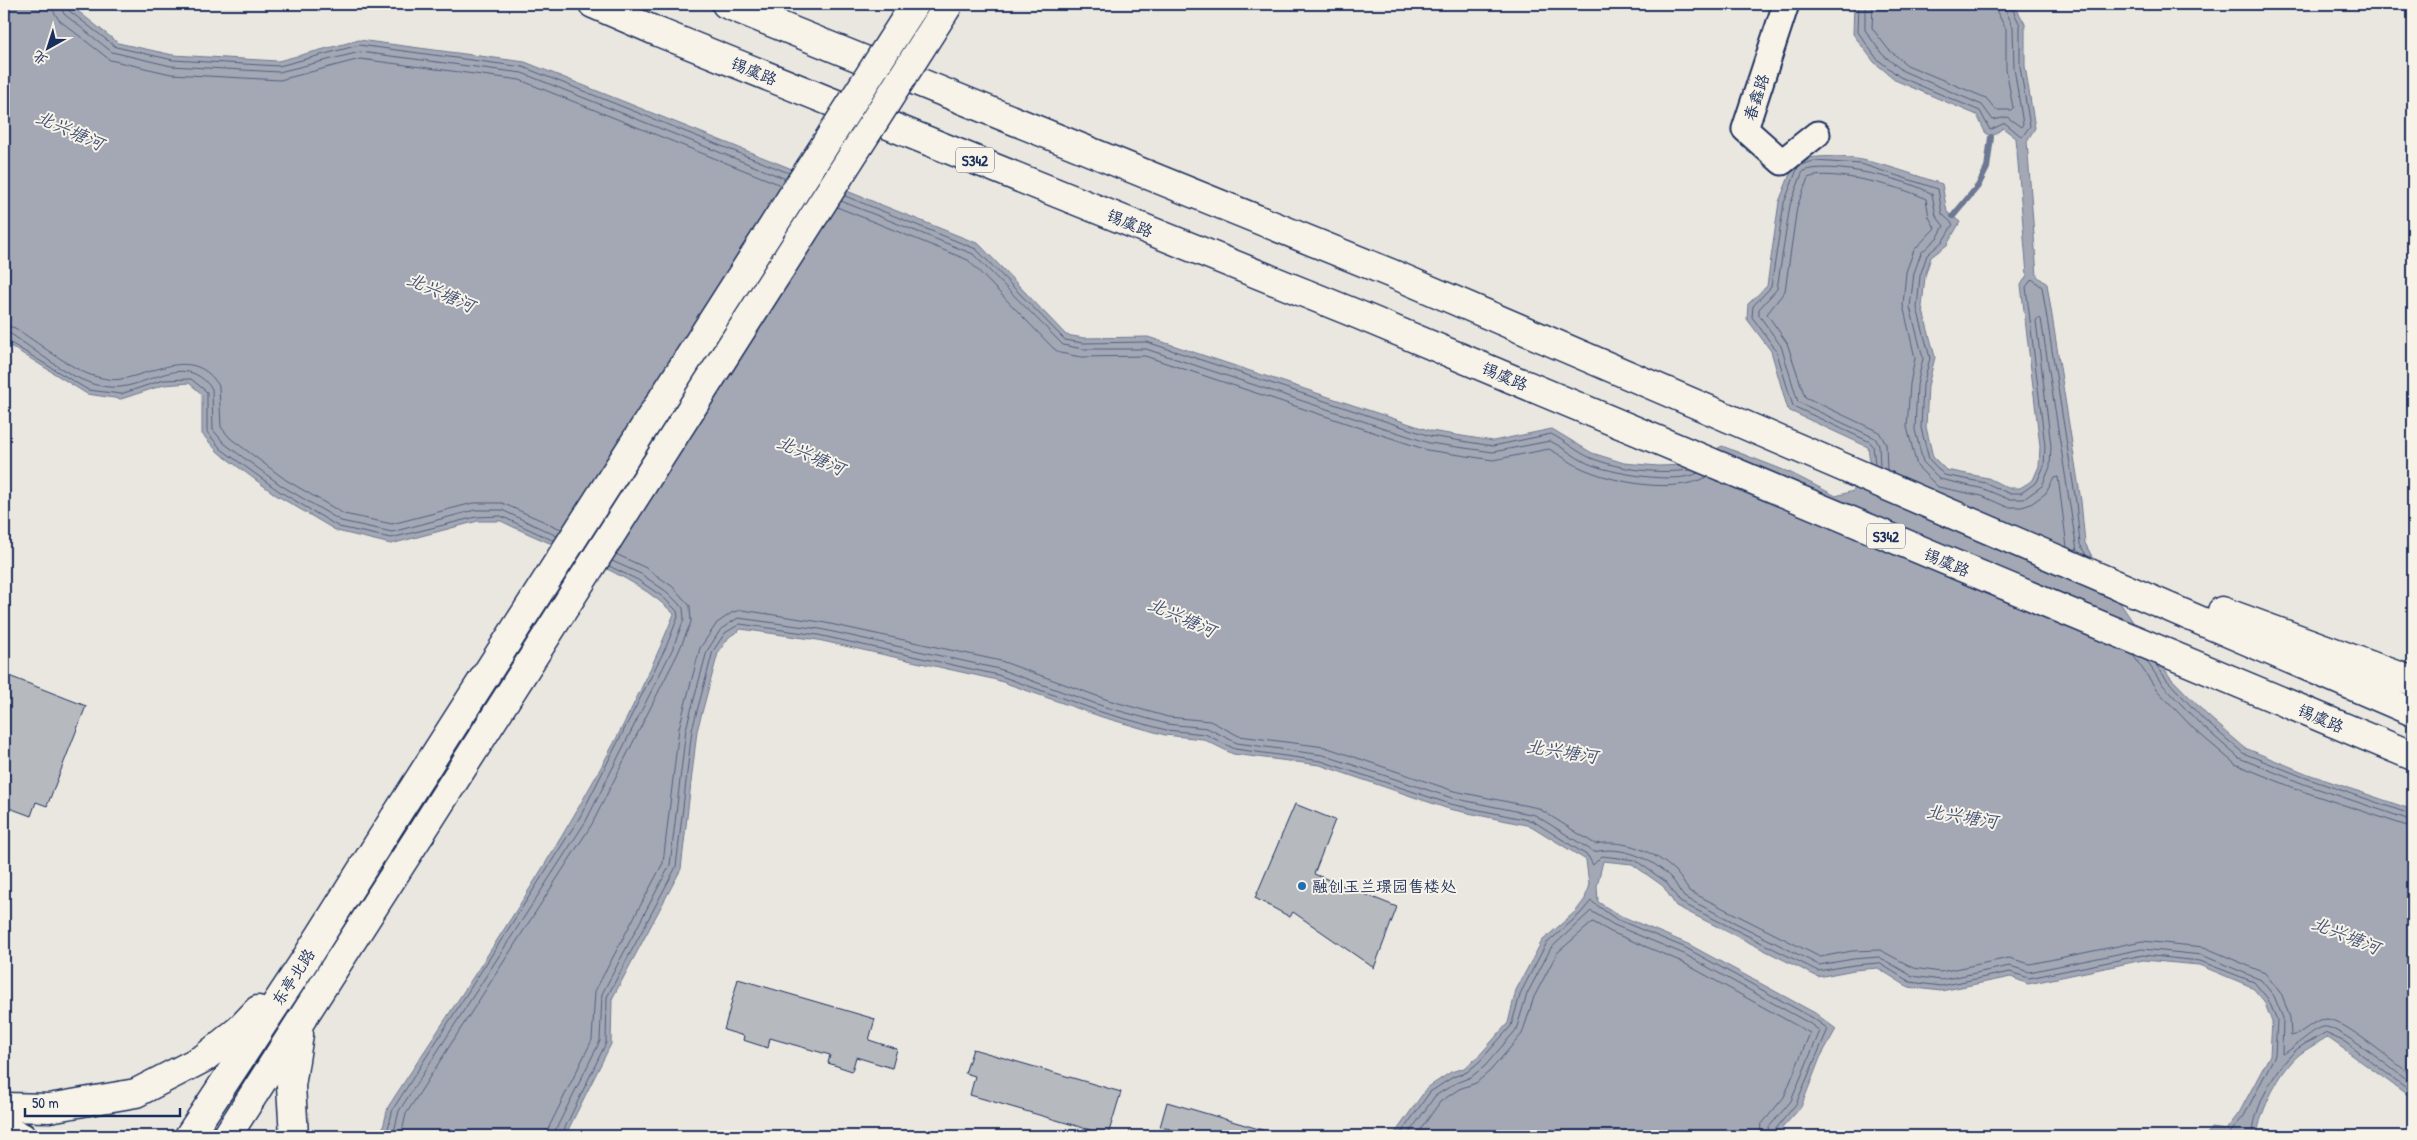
<svg xmlns="http://www.w3.org/2000/svg" width="2417" height="1140" font-family="'Patrick Hand','LXGW WenKai TC',sans-serif">
<rect width="100%" height="100%" fill="#eae7e0"/>
<filter id="ink" filterUnits="userSpaceOnUse"><feTurbulence type="fractalNoise" baseFrequency=".02" numOctaves="2"/><feDisplacementMap in="SourceGraphic" scale="10" xChannelSelector="R" yChannelSelector="G"/><feConvolveMatrix kernelMatrix="1 2 1 2 8 2 1 2 1" color-interpolation-filters="sRGB"/></filter>
<g filter="url(#ink)">
<path fill="#a3a8b4" stroke="#6d7892" d="M4 4H69L118 43 173 55 278 61 359 40 525 62 979 244 1066 335 1084 338 1148 337 1431 431 1493 441 1552 429 1592 453 1624 463 1658 466 1688 465 1722 446 1791 473 1836 496 1853 491 1861 480 1870 463 1868 447 1788 410 1771 351 1747 319 1748 304 1767 286 1779 202 1795 161C1845 147 1895 169 1942 184L1947 212 1960 222 1947 245 1931 257 1925 276 1922 307 1935 357 1928 386 1926 427 1933 457 1946 470 1988 478 2008 488H2020L2033 480 2039 466 2040 446 2021 285 2027 275 2016 138 2003 128 1991 137 1985 132 1977 115 1897 81 1874 62 1853 34 1854 4H2014L2025 24V66L2035 128 2027 141 2037 276 2047 284 2081 501 2085 543 2102 576 2170 677 2208 716 2245 748 2308 774 2413 810V1099L2327 1037C2318 1043 2308 1048 2300 1054 2280 1070 2260 1111 2257 1136H2206L2211 1128 2226 1130 2239 1113 2270 1055 2272 1022 2264 1001 2252 987 2199 965 2143 960 2028 984 2011 977 1941 991 1908 987 1878 968 1854 970 1818 977 1676 906 1663 886 1632 864 1603 861 1597 886 1598 902 1619 915 1688 944 1815 1013 1836 1029 1820 1058 1801 1107 1775 1136H1393L1427 1088 1451 1072 1464 1068 1477 1058 1508 1023 1516 990 1542 941 1576 911 1585 899 1589 884 1586 860 1531 826 1449 809 1320 765 1233 754 1203 739 1165 735 1102 717 997 680 818 640 741 629 729 637 718 653 697 731 681 869 612 999 611 1044 565 1136H381L388 1107C491 948 603 791 674 614 633 572 555 548 501 521H478L391 544 337 531 276 495 218 452 202 434V394L189 383 164 385 121 399 87 394 4 342Z"/>
<g fill="none" stroke-linecap="round" stroke-linejoin="round">
<path stroke="#515f80" stroke-width="1" d="M52 4 54 12 59 20 110 60 171 74 280 80 360 59 520 80 781 185
M60 4 64 14 112 52 171 66 279 72 360 52 522 73 786 179
M66 4 68 10 116 47 173 60 279 66 359 45 523 67 789 173
M1859 4 1858 32 1877 59 1900 77 1980 111 1990 130 2005 123 2022 137 2030 126 2020 67V25L2010 4
M1865 4V30L1882 54 1903 71 1982 105 1993 120 2007 117 2021 127 2023 124 2014 68 2013 27 2003 4
M1873 4 1872 28 1888 49 1907 65 1986 98 1996 110H2011L2013 108 2006 69V29L1997 12 1996 4
M1800 165 1814 161 1861 164 1938 189 1942 214 1953 224 1943 241 1927 255 1920 276 1917 308 1930 358 1923 385 1921 428 1929 459 1944 475 1986 483 2008 493H2021L2037 482 2044 466 2045 446 2026 287 2032 279 2042 287 2076 502 2080 544 2086 555
M1798 167 1784 203 1771 287 1753 306 1752 317 1776 350 1793 406 1870 442 1873 446 1875 464
M845 196 976 249 1065 340 1083 343 1147 342 1430 436 1493 446 1551 434C1565 441 1577 452 1591 458 1622 470 1657 474 1690 470
M841 201 973 254 1063 345 1083 349H1146L1429 443 1493 452 1550 441C1563 447 1574 457 1587 463 1609 473 1676 485 1698 473
M837 207 968 260 1053 348 1060 353 1081 357 1145 356 1427 450 1493 460 1549 449C1561 455 1573 465 1586 470 1617 483 1676 494 1706 477
M4 325 15 328C34 340 74 371 94 376 101 378 113 381 121 379 154 374 194 345 219 386L221 427 230 438 286 480 344 514 392 524 473 503H502L561 529
M4 332 11 334C35 350 64 374 90 383 97 386 112 388 120 387 152 384 186 352 212 389L213 430 225 444 282 486 341 521 392 532 475 510H502L557 536
M4 339 88 390 121 394 163 380 191 379 207 392V432L221 449 279 491 339 527 391 538 476 517 501 516 554 541
M1746 461 1799 483
M1880 467 1879 445 1875 438 1798 402 1781 346 1759 315V309L1777 289 1790 205 1803 171C1829 161 1909 179 1932 194L1936 216 1944 226 1938 237 1921 253 1914 273 1910 307 1923 358 1917 385 1915 430 1923 462 1940 479 1984 489 2008 499H2024L2042 486 2050 467 2051 446 2036 321 2038 318 2041 319 2077 551
M1887 470 1886 444 1879 432 1805 397 1787 343 1767 314 1785 291 1797 207 1808 178C1828 168 1907 188 1926 199L1929 217 1935 228 1914 250 1906 272 1903 305 1915 358 1910 384 1907 427 1917 466 1938 487 1982 496 2007 507H2022L2031 504 2046 493 2054 478 2058 477 2067 547
M2133 655 2157 690 2195 730 2235 764 2302 791 2413 828
M2146 660 2162 684 2200 724 2239 758 2304 784 2413 821
M2156 665 2167 680 2204 720 2243 753 2306 778 2413 815
M386 1136 393 1109 580 817 666 647 678 617 677 611 663 597 638 580 609 566
M393 1136 399 1111 586 821 672 650 684 619 683 608 667 592 641 574 612 561
M401 1136 406 1114 592 824 678 653 691 622 690 606 673 587 646 568 616 554
M547 1136 549 1127 592 1040 595 991 663 863 679 728 700 648 717 623 733 612 742 610 821 622 1001 661 1108 700 1168 717 1210 721 1239 736 1325 747 1454 791 1538 808 1595 844C1625 839 1654 851 1676 872 1681 878 1685 885 1689 891L1820 957 1852 951 1880 950 1914 968 1940 972 2009 958 2030 964 2142 941 2204 947 2265 973 2282 995 2290 1018 2291 1036C2303 1034 2312 1020 2326 1019 2342 1018 2397 1065 2413 1076
M554 1136 556 1129 600 1041 602 994 670 865 686 729 707 651 721 629 738 618 820 629 999 669 1105 707 1167 724 1207 728 1237 743 1323 755 1452 798 1535 815 1594 852C1621 845 1652 858 1671 878 1676 883 1679 891 1684 897L1819 965 1853 959 1879 957 1912 976 1941 980 2010 966 2029 972 2142 949 2202 955 2261 980 2274 996 2283 1018 2282 1054C2289 1053 2311 1030 2323 1027 2335 1023 2400 1075 2413 1085
M561 1136 606 1043 607 997 676 867 692 730 713 651 725 633 740 624 818 635 998 675 1104 713 1166 730 1205 734 1235 749 1321 761 1450 804 1533 821 1588 856 1593 865 1602 856 1635 860 1666 882 1680 902 1818 971 1854 965 1879 963 1910 982 1941 986 2010 972 2029 978 2143 955 2200 961 2254 982 2268 999 2277 1020 2275 1055 2244 1116 2228 1135 2214 1134 2212 1136
M1399 1136 1430 1092 1453 1077 1467 1072 1480 1061 1511 1026 1521 992 1546 944 1580 914 1591 901 1616 919 1686 948 1813 1018 1828 1029 1796 1104 1774 1131 1772 1136
M1407 1136 1435 1096 1456 1083 1471 1077 1485 1066 1516 1030 1527 994 1551 948 1591 911 1614 925 1684 954 1809 1023 1820 1031 1791 1101 1769 1127 1766 1136
M1416 1136 1440 1102 1459 1089 1476 1083 1490 1071 1522 1034 1534 997 1557 953 1593 922 1611 932 1680 961 1810 1033 1784 1097 1761 1125 1759 1136
M2253 1136C2253 1108 2275 1070 2295 1051 2303 1044 2316 1038 2325 1033L2345 1042 2413 1093"/>
<path stroke="#6d7892" stroke-width="6" d="M1953 216 1978 186 1987 168 1991 137"/>
</g>
<path fill="#b6babf" stroke="#1b2f5e" d="M4 674 86 706 47 806 36 802 31 816 4 806Z
M1295 804 1335 820 1314 874 1397 907 1374 968 1293 912 1290 917 1255 898Z
M738 979 875 1019 869 1040 897 1049 892 1068 856 1057 852 1071 828 1063 830 1055 770 1038 768 1048 743 1040 744 1036 724 1030Z
M973 1049 1121 1092 1108 1135 970 1095 975 1076 965 1073Z
M1167 1102 1269 1132V1136H1168L1170 1129 1160 1127Z"/>
<g fill="none" stroke-linecap="round" stroke-linejoin="round">
<defs>
<path id="minor" d="M1786 4 1745 129 1782 162 1817 134
M4 1128 23 1136"/>
<path id="major" d="M593 4 658 32 1359 315 2413 756
M726 4 1400 277 2413 712
M2222 611 2413 681
M4 1107 49 1108 136 1093 204 1058 240 1029 258 1010
M189 1136 303 963 395 817
M227 1136 421 833
M294 1136 291 1086 299 1034"/>
</defs>
<use href="#minor" stroke="#1b2f5e" stroke-width="29"/>
<use href="#major" stroke="#1b2f5e" stroke-width="31"/>
<use href="#minor" stroke="#f7f3e8" stroke-width="25"/>
<use href="#major" stroke="#f7f3e8" stroke-width="28"/>
<defs>
<path id="major-bridge" d="M395 817 915 4
M421 833 949 4"/>
</defs>
<use href="#major-bridge" stroke="#1b2f5e" stroke-width="31" stroke-linecap="butt"/>
<use href="#major-bridge" stroke="#f7f3e8" stroke-width="28"/>
</g>
</g>
<circle fill="#1f6fb2" stroke="#f7f3e8" stroke-width="2" cx="1302" cy="886" r="5"/>
<g text-anchor="middle" dominant-baseline="central" stroke-width="4" stroke-linejoin="round" paint-order="stroke">
<g fill="#f7f3e8" stroke="#5d6a87" stroke-width="1">
<rect x="956" y="147.5" width="38" height="25" rx="4"/>
<rect x="1867" y="523.5" width="38" height="25" rx="4"/>
</g>
<g font-size="15" font-weight="bold" fill="#1b2f5e">
<text x="975" y="160">S342</text>
<text x="1886" y="536">S342</text>
</g>
<g font-size="16" fill="#1b2f5e" stroke="#f7f3e8">
<text transform="translate(754 71) rotate(22)">锡虞路</text>
<text transform="translate(1756 97) rotate(-72)">春鑫路</text>
<text transform="translate(1130 223) rotate(22)">锡虞路</text>
<text transform="translate(1505 376) rotate(23)">锡虞路</text>
<text transform="translate(1947 562) rotate(23)">锡虞路</text>
<text transform="translate(2321 718) rotate(23)">锡虞路</text>
<text transform="translate(293 977) rotate(-57)">东亭北路</text>
</g>
<g font-size="16" fill="#1b2f5e" stroke="#f7f3e8" text-anchor="start">
<text x="1312" y="886">融创玉兰璟园售楼处</text>
</g>
<g font-size="18" font-style="italic" fill="#445378" stroke="#f7f3e8">
<text transform="translate(70 130) rotate(24)">北兴塘河</text>
<text transform="translate(441 292) rotate(24)">北兴塘河</text>
<text transform="translate(811 455) rotate(24)">北兴塘河</text>
<text transform="translate(1182 617) rotate(24)">北兴塘河</text>
<text transform="translate(1562 751) rotate(9)">北兴塘河</text>
<text transform="translate(1962 816) rotate(9)">北兴塘河</text>
<text transform="translate(2346 935) rotate(22)">北兴塘河</text>
</g>
</g>
<rect width="2417" height="1140" fill="none" stroke="#f7f3e8" stroke-width="20"/>
<rect x="10" y="10" width="2397" height="1120" fill="none" stroke="#1b2f5e" stroke-width="2" filter="url(#ink)"/>
<g transform="translate(48 48) rotate(219)" stroke="#f7f3e8" stroke-width="4" paint-order="stroke">
<path d="M0-4L9 19L0 12L-9 19Z" fill="#1b2f5e"/>
<text y="-8" font-size="14" font-weight="bold" text-anchor="middle" fill="#1b2f5e">北</text>
</g>
<path d="M25 1108v8h155v-8" fill="none" stroke="#1b2f5e" stroke-width="2.5"/>
<text x="32" y="1108" font-size="15" fill="#1b2f5e" stroke="#f7f3e8" stroke-width="4" paint-order="stroke">50 m</text>
</svg>
